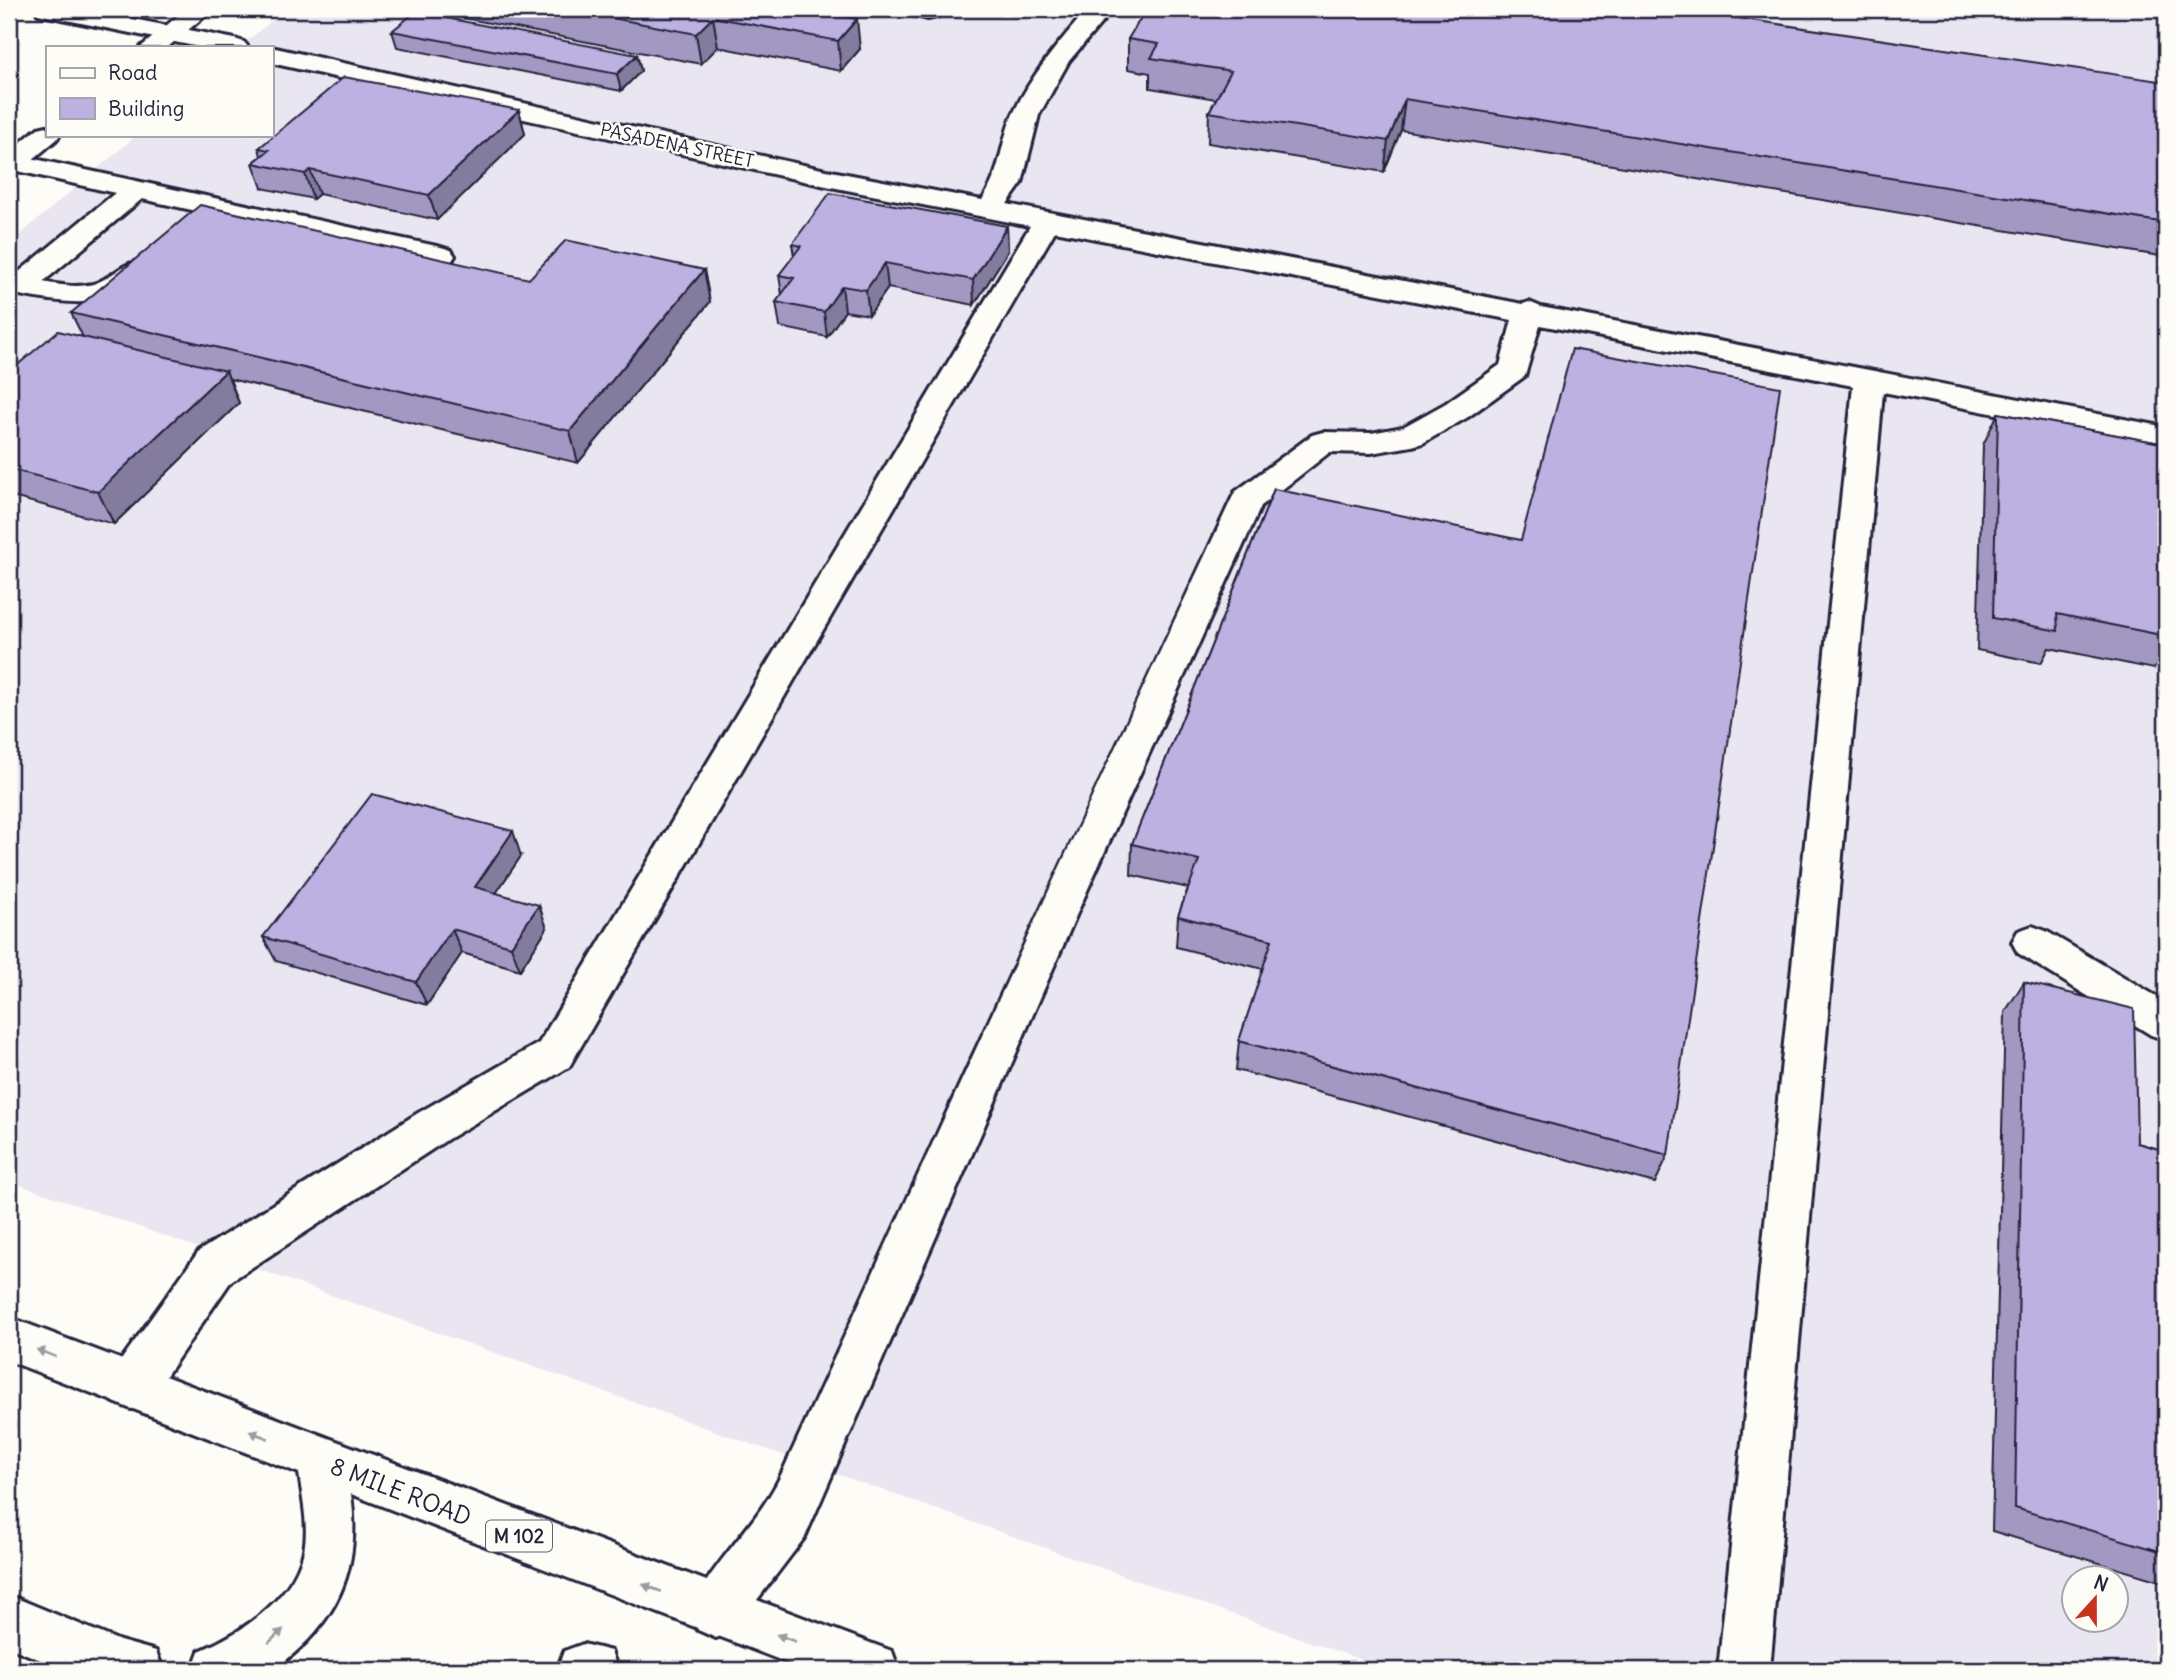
<svg xmlns="http://www.w3.org/2000/svg" width="2175" height="1679" font-family="Delius,sans-serif">
<rect width="100%" height="100%" fill="#fdfcf7"/>
<filter id="ink" filterUnits="userSpaceOnUse"><feTurbulence type="fractalNoise" baseFrequency=".0143" numOctaves="2"/><feDisplacementMap in="SourceGraphic" scale="14" xChannelSelector="R" yChannelSelector="G"/><feConvolveMatrix kernelMatrix="1 2 1 2 8 2 1 2 1" color-interpolation-filters="sRGB"/></filter>
<g filter="url(#ink)">
<path fill="#eae6f1" fill-rule="evenodd" d="M286 9H2166V1670H1390L9 1181V244L137 135H271V47H240ZM2074 1578H2116V1620H2074Z"/>
<g fill="none" stroke-linecap="round" stroke-linejoin="round">
<defs>
<path id="minor" d="M35 9H82L235 39 244 42 248 47H199L47 16 38 14Z
M905 9H938L940 12 937 17 928 19 908 14Z
M1088 9H1113L1069 61 1039 115 1022 183 1007 204 1523 304 1529 302 1541 307 2166 427V447L1883 392 1770 1670H1718L1853 386 1540 325 1525 376 1468 417 1423 443 1412 446 1371 453 1330 452 1261 506 1082 902 805 1537 734 1630 716 1638 698 1630 690 1612C711 1562 758 1525 782 1473 930 1148 1079 823 1231 500L1235 492 1312 435 1323 432 1371 433 1403 427 1446 403 1500 365 1512 320 1055 231 569 1067 448 1139 231 1281 148 1402 131 1409 114 1402 107 1386 114 1370 199 1251 418 1113 539 1043 1030 226 826 186 271 63V47L826 170 982 200C1001 173 1000 144 1013 114 1032 74 1059 42 1088 9Z
M12 154 441 247 451 250 455 256 451 262 441 265 142 199 43 282C59 285 77 288 93 284 114 278 125 257 148 263L152 269C120 316 56 302 9 293V275L14 276 115 193 9 169V155Z
M2032 926 2046 931 2166 1002V1040L2151 1035 2018 953 2012 942 2018 931Z"/>
<path id="major" d="M186 9H213L168 47H141Z
M47 126V135H60L56 140 19 171 9 173V152L38 128Z"/>
<path id="highway" d="M9 1317 873 1644 892 1651 899 1670H806L351 1494C362 1571 336 1625 273 1670H192L199 1651C243 1633 299 1595 305 1544 308 1521 302 1496 299 1473L9 1361Z
M9 1595 120 1641 156 1651 163 1670H65L9 1647Z
M583 1644 611 1651 618 1670H557L564 1651Z"/>
</defs>
<use href="#minor" stroke="#22223b" stroke-width="6"/>
<use href="#major" stroke="#22223b" stroke-width="6"/>
<use href="#highway" stroke="#22223b" stroke-width="6"/>
<use href="#minor" fill="#fdfcf7" fill-rule="evenodd"/>
<use href="#major" fill="#fdfcf7" fill-rule="evenodd"/>
<use href="#highway" fill="#fdfcf7" fill-rule="evenodd"/>
</g>
<path fill="#a398c2" stroke="#22223b" stroke-width="2" d="M422 9H802L860 49 841 71 718 47 701 64 422 10Z
M392 31 637 55 641 71 621 91 397 47Z
M1128 39 2166 82V257L1401 130 1384 172 1208 143 1209 112 1216 99 1150 88V73L1128 69Z
M519 110 525 134 437 220 319 194 313 199 262 188 253 163 261 156 259 148Z
M1007 226 1008 251 974 305 888 288 869 315 845 311 827 337 780 327 776 302 782 295 779 275 794 256 792 244Z
M704 270 710 302 578 463 230 379 239 403 114 524 9 496V372L83 337 71 313 529 279Z
M1998 413 2166 444V649L2154 669 2049 648 2041 663 1977 650 1983 445Z
M1274 489 1668 1155 1655 1183 1236 1070 1239 1041 1263 969 1176 947 1178 916 1188 888 1131 875 1132 844Z
M521 856 496 893 547 928 520 970 462 953 427 1005 276 961 263 937Z
M2024 982 2137 1143 2166 1151V1583L1992 1531 2005 1012Z"/>
<path fill="#847c9e" stroke="#22223b" stroke-width="2" d="M713 17 718 47 701 64 696 34Z
M857 19 860 49 841 71 838 41Z
M637 55 641 71 621 91 617 74Z
M1405 99 1401 130 1384 172 1388 141Z
M519 110 525 134 437 220 429 195Z
M310 170 319 194 313 199 305 174Z
M1007 226 1008 251 974 305 973 280Z
M885 263 888 288 869 315 866 290Z
M704 270 710 302 578 463 570 431Z
M842 286 845 311 827 337 824 312Z
M226 371 239 403 114 524 98 492Z
M513 831 521 856 484 911 475 887Z
M539 905 547 928 520 970 511 946Z
M452 929 462 953 427 1005 416 982Z"/>
<path fill="#bdb1e2" stroke="#22223b" stroke-width="2" d="M565 9H802L857 19 838 41 713 17 696 34Z
M1146 9H1677L2166 82V223L1405 99 1388 141 1209 112 1231 71 1151 58 1159 44 1128 39Z
M415 12 637 55 617 74 392 31Z
M344 77 519 110 429 195 310 170 305 174 253 163 269 150 259 148Z
M830 193 1007 226 973 280 885 263 866 290 842 286 824 312 776 302 794 278 779 275 801 246 792 244Z
M200 205 529 279 566 240 704 270 570 431 71 313Z
M58 331 226 371 98 492 9 469V372Z
M1572 349 1780 387 1668 1155 1239 1041 1272 940 1178 916 1199 860 1132 844 1274 489 1521 540Z
M1998 413 2166 444V636L2057 614 2058 631 1993 618Z
M372 794 513 831 475 887 539 905 511 946 452 929 416 982 263 937Z
M2024 982 2134 1009 2137 1143 2166 1151V1553L2015 1508Z"/>
<defs><path id="oneway-solid" d="M-6-.8H1V-3.2L6.5 0L1 3.2V.8H-6Z" transform="scale(1.75)"/></defs>
<g fill="#9a9aa2">
<use href="#oneway-solid" transform="translate(46 1353) rotate(-159)"/>
<use href="#oneway-solid" transform="translate(259 1435) rotate(-159)"/>
<use href="#oneway-solid" transform="translate(652 1588) rotate(-159)"/>
<use href="#oneway-solid" transform="translate(276 1636) rotate(-43)"/>
<use href="#oneway-solid" transform="translate(786 1638) rotate(-160)"/>
</g>
</g>
<g text-anchor="middle" dominant-baseline="central" stroke-width="5" stroke-linejoin="round" paint-order="stroke">
<g font-size="18" fill="#22223b" stroke="#fdfcf7">
<text transform="translate(677 145) rotate(12)">PASADENA STREET</text>
</g>
<rect fill="#fdfcf7" stroke="#646373" stroke-width="2" x="486" y="1520.5" width="66" height="31" rx="5"/>
<g font-size="19" font-weight="bold" fill="#22223b">
<text x="519" y="1536">M 102</text>
</g>
<g font-size="24" fill="#22223b" stroke="#fdfcf7">
<text transform="translate(401 1491) rotate(21)">8 MILE ROAD</text>
</g>
</g>
<rect width="2175" height="1679" fill="none" stroke="#fdfcf7" stroke-width="35"/>
<rect x="18" y="18" width="2140" height="1644" fill="none" stroke="#22223b" stroke-width="2.5" filter="url(#ink)"/>
<rect x="46" y="46" width="228" height="91" fill="#fdfcf7" stroke="#a5a5ac" stroke-width="2"/>
<rect x="60" y="68" width="35" height="10" fill="#fdfcf7" stroke="#a5a5ac" stroke-width="2"/>
<text x="108" y="80" font-size="21" fill="#22223b">Road</text>
<rect x="60" y="98" width="35" height="21" fill="#bdb1e2" stroke="#a5a5ac" stroke-width="2"/>
<text x="108" y="116" font-size="21" fill="#22223b">Building</text>
<g transform="translate(2095 1599) rotate(21)"><circle r="33" fill="#fdfcf7" stroke="#a5a5ac" stroke-width="2"/>
<path d="M0-5L12 26L0 18L-12 26Z" fill="#c8321e"/>
<text y="-10" font-size="19" font-weight="bold" text-anchor="middle" fill="#22223b">N</text>
</g>
</svg>
